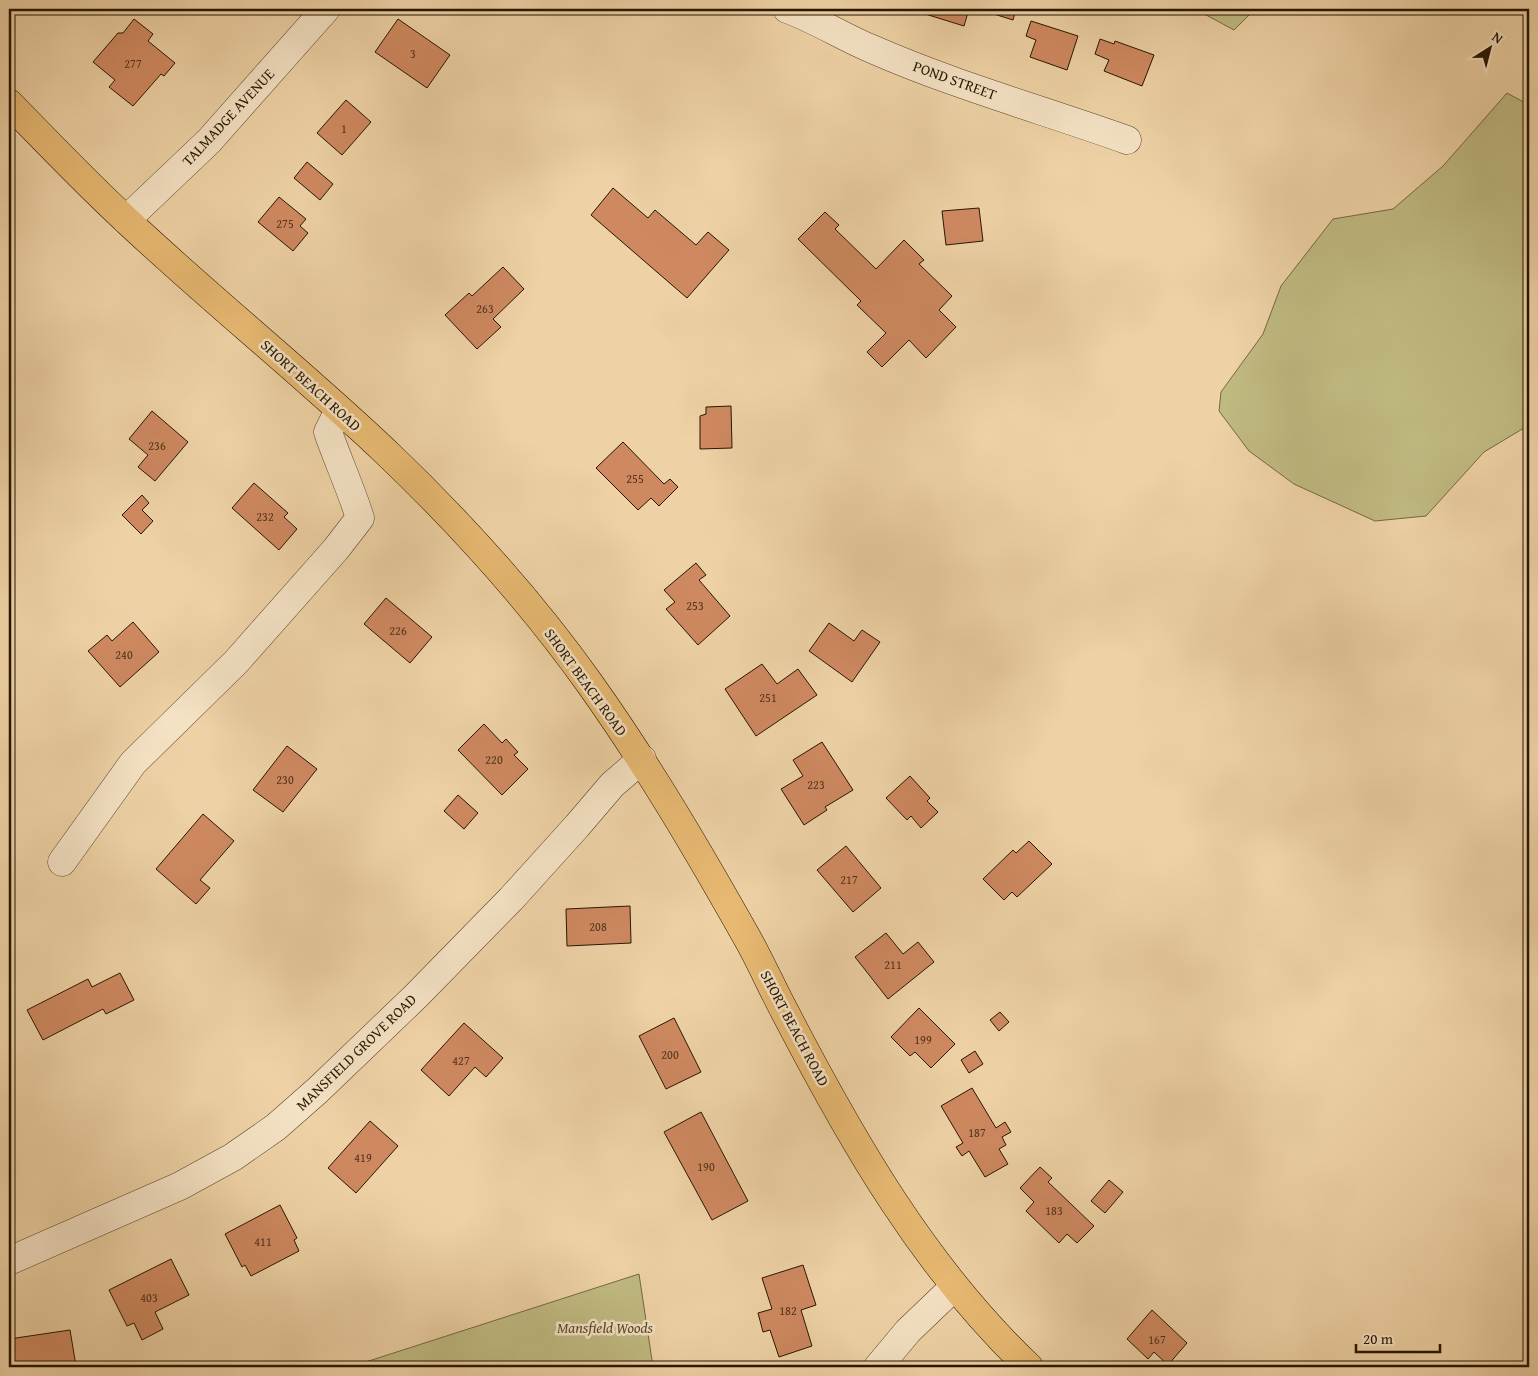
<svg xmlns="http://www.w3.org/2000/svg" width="1538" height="1376" font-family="'Gentium Book Plus',serif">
<rect width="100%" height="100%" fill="#eed2a5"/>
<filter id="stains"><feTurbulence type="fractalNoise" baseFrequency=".004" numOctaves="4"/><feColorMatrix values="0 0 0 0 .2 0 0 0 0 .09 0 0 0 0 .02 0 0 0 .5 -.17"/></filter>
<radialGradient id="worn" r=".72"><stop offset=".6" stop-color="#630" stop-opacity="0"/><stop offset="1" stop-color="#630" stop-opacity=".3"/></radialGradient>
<path fill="#c0ba81" stroke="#746841" d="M1195 9H1255L1234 30Z
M1507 93 1529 105V425L1484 452 1426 516 1375 521 1294 484 1249 451 1219 411 1221 392 1263 334 1281 286 1333 219 1393 209 1443 166Z
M639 1274 653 1367H350Z"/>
<path fill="#cf8961" stroke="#271501" d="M249 9H269L263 15 256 9 253 13Z
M909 9H969L964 26Z
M978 9H1016L1013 20Z
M134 19 153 34 148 41 175 63 164 76 161 74 133 106 109 87 115 80 93 62 118 33H123Z
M398 19 450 55 427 88 375 52Z
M1031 21 1078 36 1067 70 1030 57 1036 40 1026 36Z
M1100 39 1114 44 1115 41 1154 55 1142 86 1104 71 1109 60 1095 54Z
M346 100 371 122 342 155 317 133Z
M307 162 333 184 320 200 294 178Z
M613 188 648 218 655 210 696 245 708 232 729 250 687 298 591 215Z
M279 197 306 219 300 226 308 233 293 251 258 222Z
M979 208 983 241 946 245 942 211Z
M825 212 839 225 835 229 876 269 904 240 924 260 919 264 952 296 939 310 956 327 926 358 909 340 882 367 867 352 886 333 857 305 861 301 798 239Z
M503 267 524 289 493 319 501 327 477 349 445 315 469 293 472 296Z
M731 406 732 448 700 449V416L706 414V407Z
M152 411 188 442 155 481 138 467 148 455 129 439Z
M623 442 664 484 670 479 678 487 659 506 651 498 638 510 596 468Z
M254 483 288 513 284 517 297 529 279 550 232 508Z
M142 495 149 503 142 510 153 521 141 534 122 515Z
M696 563 706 575 699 580 730 616 698 645 666 609 675 602 664 590Z
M386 598 432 637 410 663 364 624Z
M133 622 159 652 120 687 88 651 107 635 112 641Z
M829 623 854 641 862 630 880 642 852 682 809 651Z
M762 664 777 684 798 669 817 695 756 736 725 689Z
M484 724 502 743 506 739 518 752 514 755 528 769 502 795 458 750Z
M822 742 853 790 825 807 827 810 804 825 781 789 803 776 793 760Z
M287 746 317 769 283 812 253 790Z
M910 776 930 798 927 801 938 812 921 828 911 816 907 820 886 798Z
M458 795 478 813 464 829 444 811Z
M203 814 234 841 200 880 210 888 196 904 156 869Z
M1029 841 1052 864 1017 897 1012 892 1004 900 983 879 1013 850 1016 853Z
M846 846 881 888 853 912 817 870Z
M630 906 631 943 567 946 566 909Z
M886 933 903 954 918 942 934 962 888 999 855 957Z
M120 973 134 1000 106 1014 103 1009 43 1040 27 1010 88 979 92 987Z
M919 1008 955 1044 931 1068 915 1052 910 1056 891 1037Z
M1000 1012 1009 1022 999 1031 990 1020Z
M674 1018 701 1072 666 1089 639 1036Z
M464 1023 503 1058 486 1077 475 1067 449 1096 421 1070Z
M975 1051 983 1064 969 1073 961 1060Z
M972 1088 996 1128 1005 1122 1011 1132 1002 1137 1006 1145 999 1149 1008 1164 985 1177 969 1151 962 1156 956 1147 963 1143 941 1106Z
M701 1112 748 1201 712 1220 664 1132Z
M370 1121 398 1146 356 1193 328 1168Z
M1040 1167 1052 1178 1048 1182 1094 1226 1077 1243 1067 1234 1059 1243 1026 1211 1034 1202 1020 1188Z
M1109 1180 1123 1192 1105 1213 1091 1201Z
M280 1205 297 1238 294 1240 299 1251 251 1276 245 1265 242 1267 225 1234Z
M171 1259 189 1295 155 1312 163 1329 142 1340 134 1323 127 1326 109 1290Z
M803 1265 816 1305 801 1310 812 1346 779 1357 770 1330 763 1332 758 1313 772 1309 762 1278Z
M1152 1310 1187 1343 1168 1365 1154 1352 1148 1359 1127 1339Z
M70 1330 76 1366 71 1367H9V1339Z"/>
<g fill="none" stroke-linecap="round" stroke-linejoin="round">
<defs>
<path id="minor" d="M787 9C817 20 843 37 872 49 954 85 1043 110 1127 140
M126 220 209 141 326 9
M62 862 133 763 236 662 336 549 360 518C351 489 338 461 328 432L339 410
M9 1261 180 1186 233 1157 276 1127 318 1090 416 996 511 899 577 826 612 785 642 759
M878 1367 908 1331 954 1287"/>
<path id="major" d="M9 103C47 142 85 182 125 219 211 300 304 374 389 455 462 525 531 601 590 684 649 767 700 854 750 943 763 967 774 992 787 1016 853 1143 925 1268 1029 1367"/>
</defs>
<use href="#minor" stroke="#59442a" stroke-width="29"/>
<use href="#major" stroke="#271501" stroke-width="29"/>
<use href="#minor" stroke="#f4e2c4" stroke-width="28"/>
<use href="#major" stroke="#e7b972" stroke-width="28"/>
</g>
<g text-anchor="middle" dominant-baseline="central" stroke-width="5" stroke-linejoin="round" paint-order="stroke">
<g font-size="12" fill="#513219">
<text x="413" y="53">3</text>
<text x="133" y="63">277</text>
<text x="344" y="128">1</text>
<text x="285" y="223">275</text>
<text x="485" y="308">263</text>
<text x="157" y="445">236</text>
<text x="635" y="478">255</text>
<text x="265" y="516">232</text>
<text x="695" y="605">253</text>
<text x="398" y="630">226</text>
<text x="124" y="654">240</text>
<text x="768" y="697">251</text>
<text x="494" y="759">220</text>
<text x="285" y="779">230</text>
<text x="816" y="784">223</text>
<text x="849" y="879">217</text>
<text x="598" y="926">208</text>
<text x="893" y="964">211</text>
<text x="923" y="1039">199</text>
<text x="670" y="1054">200</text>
<text x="461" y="1060">427</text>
<text x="977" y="1132">187</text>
<text x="363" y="1157">419</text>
<text x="706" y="1166">190</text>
<text x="1054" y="1210">183</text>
<text x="263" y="1241">411</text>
<text x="149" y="1297">403</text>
<text x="788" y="1310">182</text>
<text x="1157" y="1339">167</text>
</g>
<g font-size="15" fill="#271501" stroke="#f4e2c4">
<text transform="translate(955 80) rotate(20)">POND STREET</text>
<text transform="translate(228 117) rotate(-47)">TALMADGE AVENUE</text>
<text transform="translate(311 385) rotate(42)">SHORT BEACH ROAD</text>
<text transform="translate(586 682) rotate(54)">SHORT BEACH ROAD</text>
<text transform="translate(795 1028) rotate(62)">SHORT BEACH ROAD</text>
<text transform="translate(356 1052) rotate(-44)">MANSFIELD GROVE ROAD</text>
</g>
<g font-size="15" font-style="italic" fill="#554727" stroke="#f4e2c4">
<text x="605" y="1327">Mansfield Woods</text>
</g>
</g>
<rect width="1538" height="1376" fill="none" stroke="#eed2a5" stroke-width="30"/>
<rect x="10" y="10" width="1518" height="1356" fill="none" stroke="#271501" stroke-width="2.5"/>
<rect x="15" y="15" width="1508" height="1346" fill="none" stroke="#271501"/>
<g transform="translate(1490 48) rotate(36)" stroke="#f4e2c4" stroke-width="4" paint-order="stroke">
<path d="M0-4L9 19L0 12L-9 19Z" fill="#271501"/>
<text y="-8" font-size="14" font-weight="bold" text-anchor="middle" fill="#271501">N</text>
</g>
<path d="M1356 1344v8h84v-8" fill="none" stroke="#271501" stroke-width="2.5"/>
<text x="1363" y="1344" font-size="15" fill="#271501" stroke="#f4e2c4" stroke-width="4" paint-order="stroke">20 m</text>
<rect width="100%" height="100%" filter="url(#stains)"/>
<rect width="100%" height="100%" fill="url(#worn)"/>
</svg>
